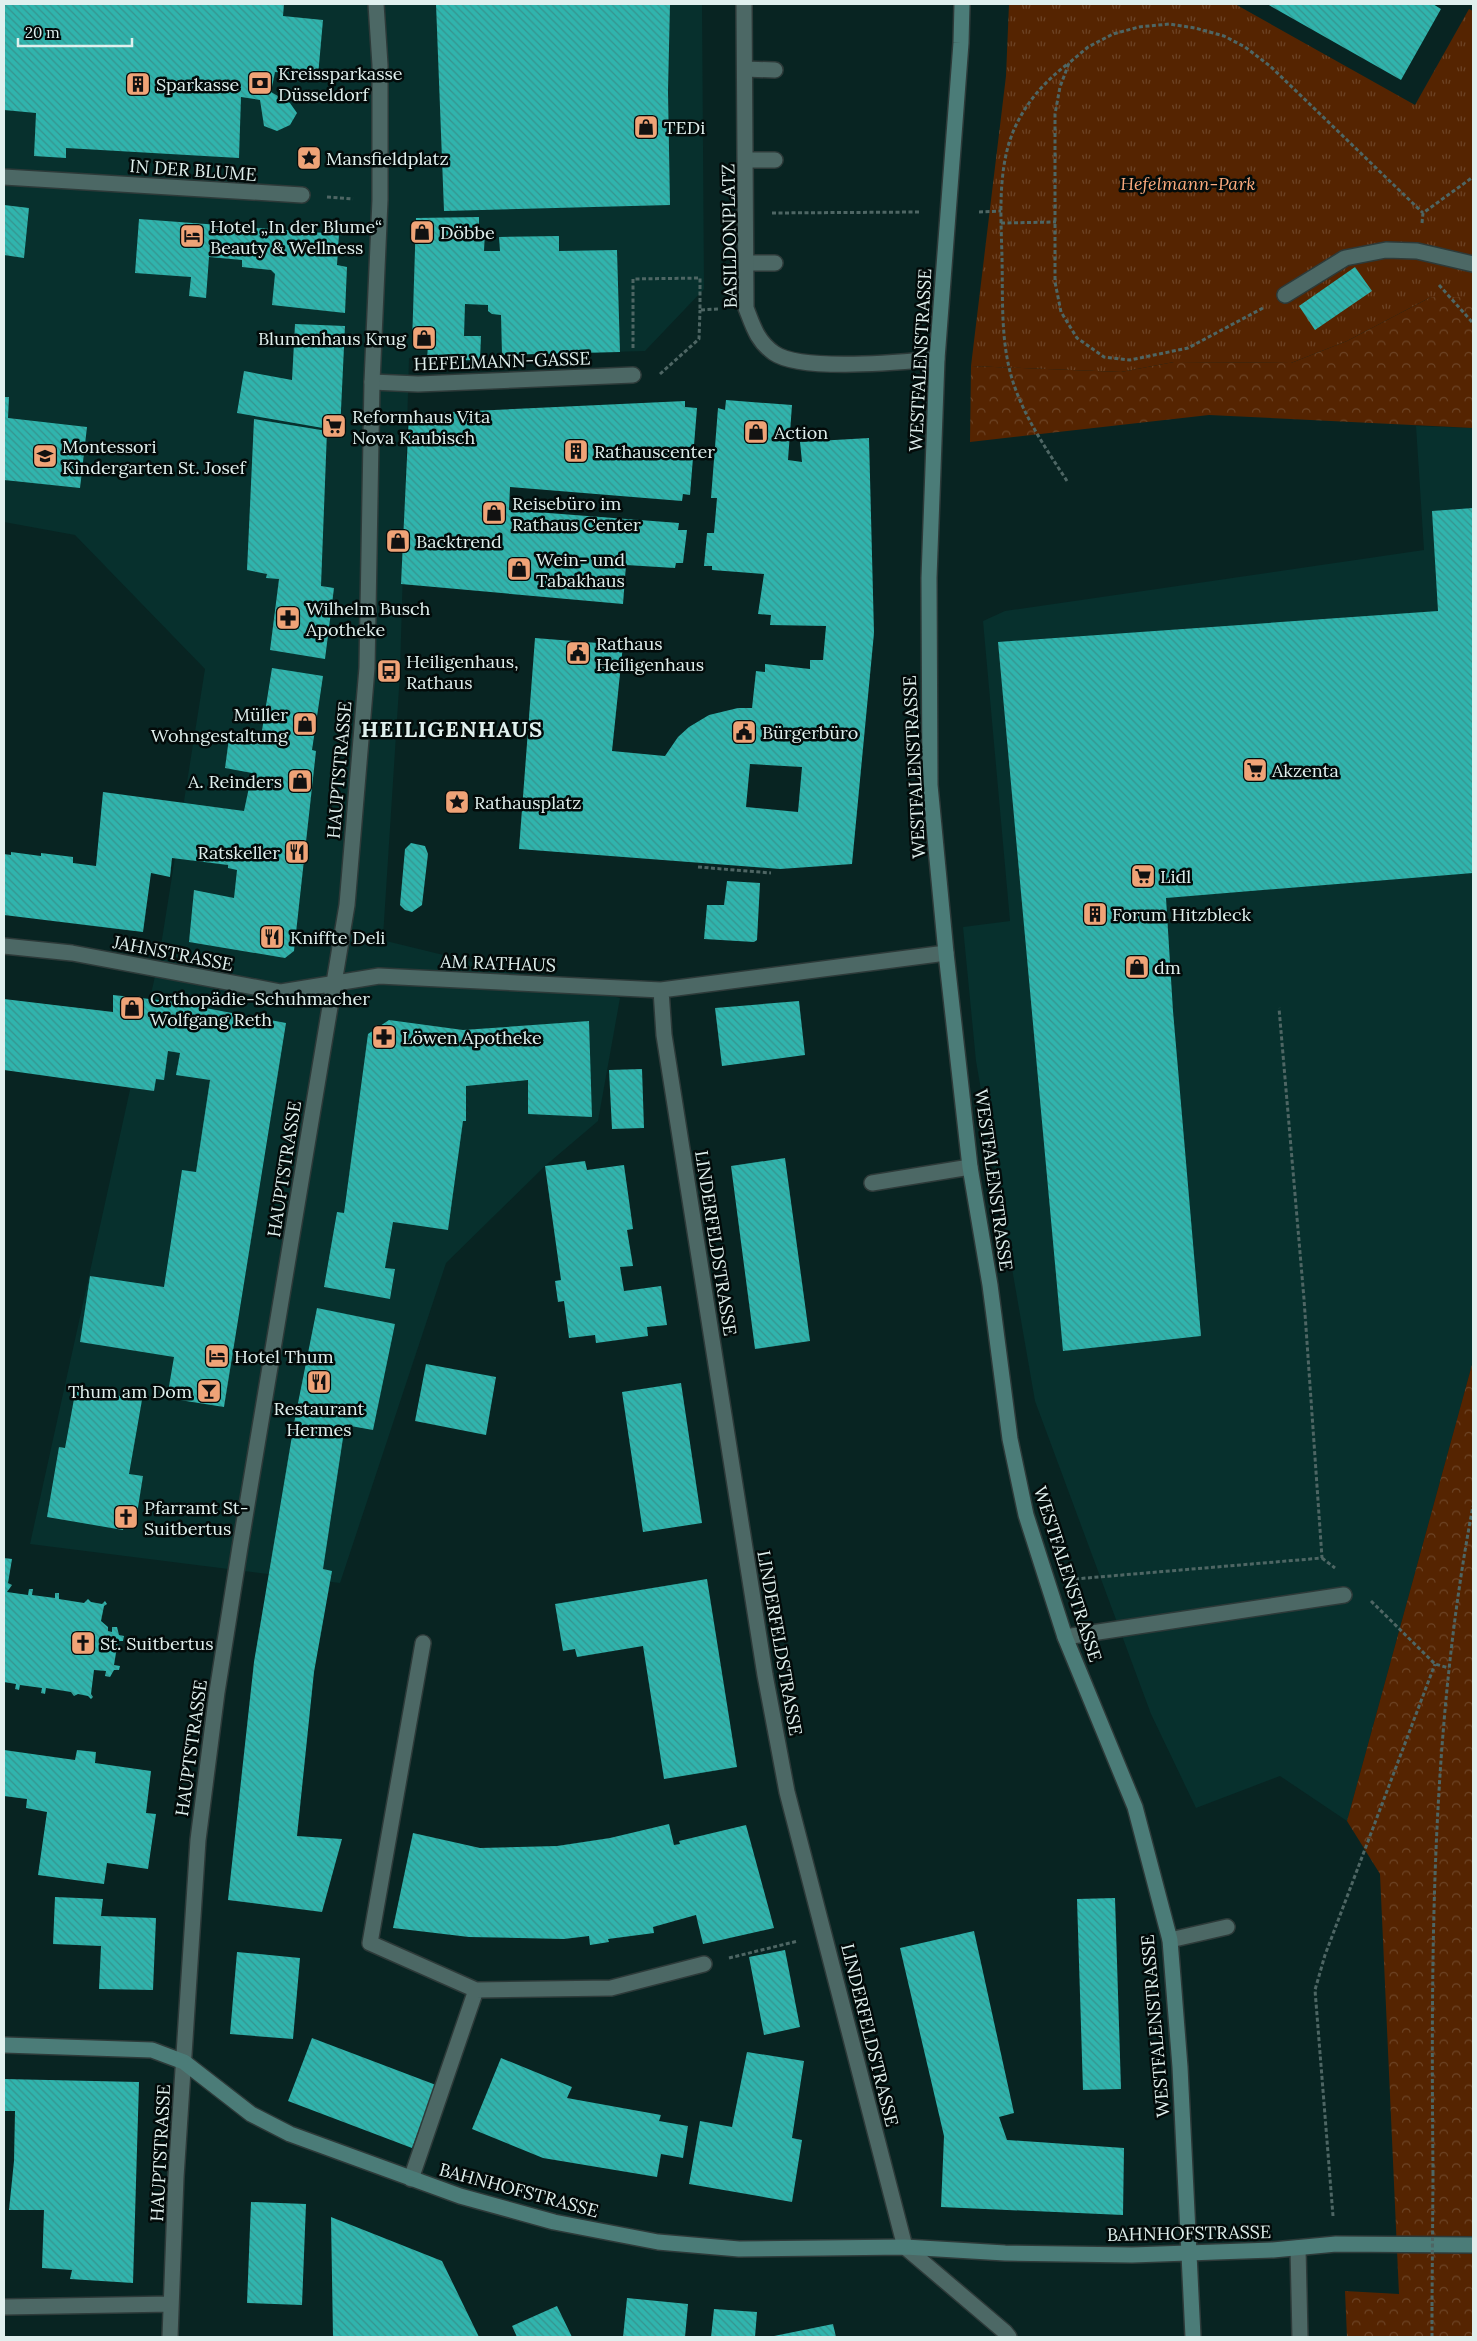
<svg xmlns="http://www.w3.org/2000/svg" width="1477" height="2341" font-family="Lora,serif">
<defs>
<pattern id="grass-tufts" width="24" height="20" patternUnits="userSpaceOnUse" patternTransform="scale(1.25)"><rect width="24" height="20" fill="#552401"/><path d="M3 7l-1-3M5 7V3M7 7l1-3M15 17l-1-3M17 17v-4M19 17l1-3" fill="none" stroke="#6d4426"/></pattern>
<pattern id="forest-crowns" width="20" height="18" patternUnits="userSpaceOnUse" patternTransform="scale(1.25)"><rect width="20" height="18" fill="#552401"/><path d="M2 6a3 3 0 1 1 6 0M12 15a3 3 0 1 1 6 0" fill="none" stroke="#6d4426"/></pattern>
<pattern id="building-back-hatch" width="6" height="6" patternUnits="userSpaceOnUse" patternTransform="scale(1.25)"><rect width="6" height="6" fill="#30b4ad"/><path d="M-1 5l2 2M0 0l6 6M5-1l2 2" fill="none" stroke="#36948e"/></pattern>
</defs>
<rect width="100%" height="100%" fill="#082422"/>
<path fill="#07302d" d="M4 4H702L704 289 645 351 409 358 400 673 383 937 386 941 620 998 598 1121 545 1166 446 1263 340 1583 30 1544 159 958 205 669 75 535 4 522Z
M1416 426 1473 428V1361L1347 1821 1280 1776 1196 1808 1151 1714 1035 1401 976 1061 963 927 1010 921 983 621 1005 611 1424 550Z"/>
<path fill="url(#grass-tufts)" d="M1009 4H1235L1415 105 1469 9 1473 11V297H1431L1347 341 1291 363 1174 362 1121 372 971 366 1006 76Z"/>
<path fill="url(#forest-crowns)" d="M1431 297H1473V428L1209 415 970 442 971 366 1121 372 1174 362 1291 363 1347 341Z
M1473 1361V2337H1347L1345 2291 1399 2294 1380 1874 1347 1821Z"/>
<path fill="url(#building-back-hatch)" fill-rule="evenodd" d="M4 4H284L283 16 323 20 318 76 275 72 271 92 290 103 297 113 290 125 277 131 264 126 260 100 241 97 239 158 66 148V158L34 156 36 113 4 110Z
M436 4H670L668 91 670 205 444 211Z
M1267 4H1433L1441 9 1401 80Z
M4 205 29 208 24 258 4 255Z
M479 217V229L485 231 484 251H500L499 237 559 236V251L617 250 620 352 502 355 501 315 492 314 488 311V305L465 304 464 336H481L480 360 427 361 428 343 412 344 416 218Z
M139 219 339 234 337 265 347 267 345 313 272 305 275 274 271 270 242 267V260L209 257 206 298 189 296 191 277 135 273Z
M1355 267 1372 291 1315 330 1299 306Z
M295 324 345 326 340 431 237 413 244 371 292 380Z
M4 397H9L8 418 87 427 80 488 4 480Z
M726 400 792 405 788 460 802 462 800 442 869 438 874 633 852 864 780 869 519 849 535 638 623 645 612 751 665 756 678 737 689 727 709 715 738 708H752L756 671 765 672V664L810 669V660H823L826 626 770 625 771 615 758 614 764 574 712 570V566H704L707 533H714L717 498H711L718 408 725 410ZM750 764 802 767 798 812 746 807Z
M685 401V407L697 408 690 495 683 494 682 501 510 487 509 510 679 523 678 530H687L683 563H676L675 568 626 565 623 604 401 584 409 414Z
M254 419 327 431 321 586 334 588 325 659 270 650 279 579 266 578 267 574 247 570Z
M1473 508V873L1166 898 1173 1011 1201 1336 1063 1351 998 642 1438 611 1432 511Z
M272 668 323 676 312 750 316 751 294 951 285 958 189 942 194 890 234 898 237 870 228 868V865L172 858 170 877 151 873 143 932 4 915V854L11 855V852L41 856V853L73 857V863L96 866 103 792 244 811 252 773 225 768 229 738 260 743Z
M411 843 425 846 428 854 422 905 412 912 405 910 400 905 405 849Z
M727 881 760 883 757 940 754 942 704 939 707 905H724Z
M113 995 168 1001 286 1023 224 1407 167 1398 174 1357 80 1342 90 1276 164 1287 182 1170 196 1172 210 1080 176 1075 180 1053 168 1051 164 1080 156 1079 154 1091 4 1070V999L113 1012Z
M799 1001 805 1055 722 1066 715 1008Z
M389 1020 463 1030 589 1021 592 1117 528 1114V1080L466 1086V1121H463L448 1230 393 1222 385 1268 395 1269 390 1299 324 1287 337 1212 344 1213 368 1034Z
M642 1069 644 1128 612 1129 609 1070Z
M785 1158 810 1341 755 1349 731 1166Z
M585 1161 587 1170 624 1165 633 1229 627 1230 633 1266 620 1267 624 1291 661 1286 667 1325 647 1327 648 1336 596 1343 595 1335 569 1338 564 1301 558 1302 555 1281 561 1280 545 1166Z
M317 1308 395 1324 373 1430 345 1425 323 1569 332 1571 314 1672 297 1836 342 1839 322 1912 228 1900 254 1662 295 1418Z
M426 1364 496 1377 486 1435 415 1421Z
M681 1383 702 1523 643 1532 622 1392Z
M76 1388 142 1400 129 1474 143 1476 136 1520 125 1518 123 1530 47 1517 59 1447 65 1448Z
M4 1558 12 1559 8 1583 12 1585 7 1592 28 1595 29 1589H33L32 1595 55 1598V1593H59V1599L84 1603 88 1599 91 1602 102 1604 105 1601 107 1604 104 1606 101 1621 108 1627V1631L112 1632V1627H117L119 1635 124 1636 123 1641H118L114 1665 120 1666 119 1670H114L110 1677 105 1676 106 1671 94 1670 91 1694 93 1697 91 1699 88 1696 78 1694 74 1696 71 1692 46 1688 45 1694 41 1693 42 1688 20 1685 19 1690 15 1689 16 1684 4 1682Z
M707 1579 737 1767 664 1779 643 1646 577 1657 575 1649 563 1651 555 1604Z
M4 1750 75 1760 77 1750 96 1752 95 1763 151 1771 146 1813 156 1814 148 1869 107 1863 104 1884 38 1875 47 1812 26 1808 27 1799 4 1796Z
M669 1824 674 1845 680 1844 679 1841 746 1825 774 1928 703 1944 696 1915 653 1927 654 1933 608 1939 609 1942 590 1945 589 1936 564 1939 469 1937 393 1928 413 1833 480 1848 557 1846 610 1838Z
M55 1897 103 1899 101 1916 156 1918 153 1990 99 1989 101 1946 53 1944Z
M1115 1898 1121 2089 1083 2090 1077 1899Z
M974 1931 1014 2113 999 2117 1007 2140 1124 2148 1123 2215 941 2207 944 2136 900 1948Z
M785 1950 800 2027 764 2035 749 1957Z
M237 1952 300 1958 293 2039 230 2034Z
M312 2038 436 2085 412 2148 288 2101Z
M747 2052 804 2061 792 2138 802 2140 792 2202 689 2184 700 2121 732 2127Z
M501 2058 572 2087 567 2098 661 2115 659 2121 688 2126 683 2158 661 2154 657 2177 543 2158 472 2129Z
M4 2079 139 2082 133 2283 70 2279 72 2270 42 2268 44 2210H9L14 2161 15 2111H4Z
M251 2202 306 2204 302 2305 247 2303Z
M331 2217 442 2261 479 2337H333Z
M627 2298 688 2304 685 2337H623Z
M557 2306 572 2337H517L512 2326Z
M714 2309 757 2312 755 2337H711Z
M833 2324 836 2337H774V2336Z"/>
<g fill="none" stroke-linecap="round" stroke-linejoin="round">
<defs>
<path id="lane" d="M745 69 775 70
M746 160H775
M746 263H775
M372 382 418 384 633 375
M872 1183 970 1167
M1065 1637 1344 1595
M423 1643 370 1943 476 1990
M1170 1940 1227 1927
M411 2179 476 1990 611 1988 704 1964
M1298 2248 1300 2337"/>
<path id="street" d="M744 4 746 308C753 326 757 341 774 353 801 372 901 362 937 359
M4 177 302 195
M1285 295 1345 258 1386 250 1417 251 1473 264
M4 946 72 953 281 992 379 976 661 990 946 953
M661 990 664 1035 765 1675 787 1792 905 2247 1005 2332 1009 2337
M4 2307 171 2304
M170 2337 176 2177 198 1840 217 1692 240 1547 347 905 367 668 372 382 380 200V65L376 4"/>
<path id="secondary" d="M962 4 961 43 937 359 929 578 930 785 946 953 970 1167 990 1285 1010 1439 1026 1515 1065 1637 1135 1807 1170 1940 1180 2067 1193 2337
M4 2045 152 2050 184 2062 251 2114 290 2134 460 2196 554 2222 658 2242 739 2249 905 2247 1005 2253 1132 2255 1273 2250 1336 2244 1473 2245"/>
</defs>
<use href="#lane" stroke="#2d3a39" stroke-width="18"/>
<use href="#street" stroke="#2d3a39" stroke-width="18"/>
<use href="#secondary" stroke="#2d3a39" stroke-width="18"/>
<path stroke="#4e6664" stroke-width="3" stroke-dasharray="4 2.5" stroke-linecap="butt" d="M327 197 353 199
M979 212 1001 211
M772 213 919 212
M1001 223 1056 222
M1422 223 1423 213 1473 177
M1439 285 1473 323
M1263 308 1188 348 1130 360 1104 357 1077 338 1061 312 1055 282V114L1060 87 1069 63 1088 47 1113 34 1139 27 1169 24 1195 28 1224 36 1245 47 1270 66 1423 213
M633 348V279L700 278V310L718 309
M660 374 699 339 700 310
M1067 481C1047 450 1026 420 1014 385 1000 344 1003 300 1002 257 1001 219 998 177 1010 140 1021 108 1042 83 1069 63
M698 867 771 873
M368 937H383
M1322 1558 1335 1568
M1075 1579 1322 1558 1304 1299 1279 1008
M1371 1601 1435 1664 1449 1668
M729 1958 798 1941
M1433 2174C1431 1951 1431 1726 1473 1506
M1333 2216 1315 1990 1325 1955 1435 1664
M1432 2337V2306"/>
<use href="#lane" stroke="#4c6865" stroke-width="15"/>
<use href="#street" stroke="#4c6865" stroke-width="15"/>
<use href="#secondary" stroke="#4b7c78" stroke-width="15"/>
<path stroke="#4e6664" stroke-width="3" stroke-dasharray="4 2.5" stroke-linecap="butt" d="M1432 2306 1433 2174"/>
</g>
<defs>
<symbol id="bank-square" viewBox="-11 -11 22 22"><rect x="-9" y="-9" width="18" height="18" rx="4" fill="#efa377" stroke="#030b0a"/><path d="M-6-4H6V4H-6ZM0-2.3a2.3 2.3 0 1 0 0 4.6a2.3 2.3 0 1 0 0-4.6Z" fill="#111"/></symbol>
<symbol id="building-square" viewBox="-11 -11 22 22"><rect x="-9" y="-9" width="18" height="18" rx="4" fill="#efa377" stroke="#030b0a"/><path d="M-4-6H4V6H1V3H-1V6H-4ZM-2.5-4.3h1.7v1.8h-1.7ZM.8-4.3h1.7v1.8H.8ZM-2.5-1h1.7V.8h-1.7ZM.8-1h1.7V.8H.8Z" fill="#111"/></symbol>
<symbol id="shop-square" viewBox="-11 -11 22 22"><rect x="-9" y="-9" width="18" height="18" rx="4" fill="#efa377" stroke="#030b0a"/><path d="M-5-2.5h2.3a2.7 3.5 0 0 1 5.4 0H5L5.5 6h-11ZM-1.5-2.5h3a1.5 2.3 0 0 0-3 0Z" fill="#111"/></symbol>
<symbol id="sight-square" viewBox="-11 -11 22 22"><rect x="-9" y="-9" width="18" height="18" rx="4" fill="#efa377" stroke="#030b0a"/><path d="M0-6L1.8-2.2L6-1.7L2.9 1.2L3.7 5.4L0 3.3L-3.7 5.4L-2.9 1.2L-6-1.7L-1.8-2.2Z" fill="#111"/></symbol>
<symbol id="hotel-square" viewBox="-11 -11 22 22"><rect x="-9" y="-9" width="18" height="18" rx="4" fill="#efa377" stroke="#030b0a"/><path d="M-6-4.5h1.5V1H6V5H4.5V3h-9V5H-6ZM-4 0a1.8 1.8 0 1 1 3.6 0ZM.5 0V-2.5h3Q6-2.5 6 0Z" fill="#111"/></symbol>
<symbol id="supermarket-square" viewBox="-11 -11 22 22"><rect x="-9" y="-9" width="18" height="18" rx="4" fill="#efa377" stroke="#030b0a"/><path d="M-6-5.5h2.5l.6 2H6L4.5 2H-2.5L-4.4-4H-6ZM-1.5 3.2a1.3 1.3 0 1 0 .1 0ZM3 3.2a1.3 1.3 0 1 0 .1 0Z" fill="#111"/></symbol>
<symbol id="school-square" viewBox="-11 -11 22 22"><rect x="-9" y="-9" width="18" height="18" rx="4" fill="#efa377" stroke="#030b0a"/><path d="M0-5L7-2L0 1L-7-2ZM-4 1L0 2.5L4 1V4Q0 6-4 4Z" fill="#111"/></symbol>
<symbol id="pharmacy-square" viewBox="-11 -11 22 22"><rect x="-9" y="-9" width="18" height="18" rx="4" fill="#efa377" stroke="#030b0a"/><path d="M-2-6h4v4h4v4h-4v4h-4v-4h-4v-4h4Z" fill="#111"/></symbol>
<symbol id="civic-square" viewBox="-11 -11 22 22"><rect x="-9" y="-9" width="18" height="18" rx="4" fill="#efa377" stroke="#030b0a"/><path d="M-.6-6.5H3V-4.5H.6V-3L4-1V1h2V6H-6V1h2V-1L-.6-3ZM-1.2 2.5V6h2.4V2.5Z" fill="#111"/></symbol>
<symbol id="bus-square" viewBox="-11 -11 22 22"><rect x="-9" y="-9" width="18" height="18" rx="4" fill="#efa377" stroke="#030b0a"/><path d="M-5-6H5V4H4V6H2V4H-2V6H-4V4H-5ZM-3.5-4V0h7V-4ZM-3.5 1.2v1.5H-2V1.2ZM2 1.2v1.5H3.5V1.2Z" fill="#111"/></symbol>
<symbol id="restaurant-square" viewBox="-11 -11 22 22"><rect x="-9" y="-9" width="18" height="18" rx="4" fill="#efa377" stroke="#030b0a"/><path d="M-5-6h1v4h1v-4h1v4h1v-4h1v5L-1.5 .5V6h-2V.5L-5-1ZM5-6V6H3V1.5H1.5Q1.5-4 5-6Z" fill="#111"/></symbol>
<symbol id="bar-square" viewBox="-11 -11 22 22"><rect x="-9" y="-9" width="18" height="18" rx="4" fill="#efa377" stroke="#030b0a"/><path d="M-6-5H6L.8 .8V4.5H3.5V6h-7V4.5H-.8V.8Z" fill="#111"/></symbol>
<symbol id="church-square" viewBox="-11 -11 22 22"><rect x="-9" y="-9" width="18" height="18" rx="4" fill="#efa377" stroke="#030b0a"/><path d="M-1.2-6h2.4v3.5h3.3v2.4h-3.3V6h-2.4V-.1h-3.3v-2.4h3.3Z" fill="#111"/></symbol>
</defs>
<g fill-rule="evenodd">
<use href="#bank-square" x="246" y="69" width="28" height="28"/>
<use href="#building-square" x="124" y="70" width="28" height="28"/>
<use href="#shop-square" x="632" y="113" width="28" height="28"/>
<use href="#sight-square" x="295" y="144" width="28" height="28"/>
<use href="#shop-square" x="408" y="218" width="28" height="28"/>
<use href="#hotel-square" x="178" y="222" width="28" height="28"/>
<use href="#shop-square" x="410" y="324" width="28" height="28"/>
<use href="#supermarket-square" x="320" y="412" width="28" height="28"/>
<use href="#shop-square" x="742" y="418" width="28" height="28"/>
<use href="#building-square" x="562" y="437" width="28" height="28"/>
<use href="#school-square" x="31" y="442" width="28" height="28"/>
<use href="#shop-square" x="480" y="499" width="28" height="28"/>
<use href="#shop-square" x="384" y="527" width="28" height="28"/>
<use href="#shop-square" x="505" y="555" width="28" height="28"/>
<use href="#pharmacy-square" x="274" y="604" width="28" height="28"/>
<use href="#civic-square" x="564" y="639" width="28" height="28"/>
<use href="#bus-square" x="375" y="657" width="28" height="28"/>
<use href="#shop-square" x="291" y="710" width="28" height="28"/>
<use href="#civic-square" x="730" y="718" width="28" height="28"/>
<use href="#supermarket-square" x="1241" y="756" width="28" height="28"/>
<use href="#shop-square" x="286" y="767" width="28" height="28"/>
<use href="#sight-square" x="443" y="788" width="28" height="28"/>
<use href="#restaurant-square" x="283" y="838" width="28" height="28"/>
<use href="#supermarket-square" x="1129" y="862" width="28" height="28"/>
<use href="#building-square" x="1081" y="900" width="28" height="28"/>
<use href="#restaurant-square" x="258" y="923" width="28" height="28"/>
<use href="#shop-square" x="1123" y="953" width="28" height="28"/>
<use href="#shop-square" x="118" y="994" width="28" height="28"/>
<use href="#pharmacy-square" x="370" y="1023" width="28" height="28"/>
<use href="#hotel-square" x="203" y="1342" width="28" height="28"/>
<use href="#restaurant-square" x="305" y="1368" width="28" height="28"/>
<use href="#bar-square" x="195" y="1377" width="28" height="28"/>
<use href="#church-square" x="112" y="1503" width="28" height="28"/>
<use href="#church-square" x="69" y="1629" width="28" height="28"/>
</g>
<g text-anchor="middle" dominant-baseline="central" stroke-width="5" stroke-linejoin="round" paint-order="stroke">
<g font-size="18" fill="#e0f0ee" stroke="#030b0a" text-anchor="start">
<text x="278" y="73">Kreissparkasse<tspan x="278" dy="21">Düsseldorf</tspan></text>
<text x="156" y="84">Sparkasse</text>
<text x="664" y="127">TEDi</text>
<text x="326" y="158">Mansfieldplatz</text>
<text x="210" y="226">Hotel „In der Blume“<tspan x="210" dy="21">Beauty &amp; Wellness</tspan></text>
<text x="440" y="232">Döbbe</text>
<text x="406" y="338" text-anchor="end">Blumenhaus Krug</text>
<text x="352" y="416">Reformhaus Vita<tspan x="352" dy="21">Nova Kaubisch</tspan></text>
<text x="774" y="432">Action</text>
<text x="62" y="446">Montessori<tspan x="62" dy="21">Kindergarten St. Josef</tspan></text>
<text x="594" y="451">Rathauscenter</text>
<text x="512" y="503">Reisebüro im<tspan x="512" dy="21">Rathaus Center</tspan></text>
<text x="416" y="541">Backtrend</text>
<text x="536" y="559">Wein- und<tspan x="536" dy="21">Tabakhaus</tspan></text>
<text x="306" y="608">Wilhelm Busch<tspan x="306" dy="21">Apotheke</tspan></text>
<text x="596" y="643">Rathaus<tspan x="596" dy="21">Heiligenhaus</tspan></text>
<text x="406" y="661">Heiligenhaus,<tspan x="406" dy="21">Rathaus</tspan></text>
<text x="288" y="714" text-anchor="end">Müller<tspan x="288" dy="21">Wohngestaltung</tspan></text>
<text x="762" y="732">Bürgerbüro</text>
<text x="1272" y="770">Akzenta</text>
<text x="282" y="781" text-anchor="end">A. Reinders</text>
<text x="474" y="802">Rathausplatz</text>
<text x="280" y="852" text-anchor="end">Ratskeller</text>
<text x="1160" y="876">Lidl</text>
<text x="1112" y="914">Forum Hitzbleck</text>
<text x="290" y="937">Kniffte Deli</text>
<text x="1154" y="967">dm</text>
<text x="150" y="998">Orthopädie-Schuhmacher<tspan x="150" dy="21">Wolfgang Reth</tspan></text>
<text x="402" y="1037">Löwen Apotheke</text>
<text x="234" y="1356">Hotel Thum</text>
<text x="192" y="1391" text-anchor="end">Thum am Dom</text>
<text x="319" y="1408" text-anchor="middle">Restaurant<tspan x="319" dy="21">Hermes</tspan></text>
<text x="144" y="1507">Pfarramt St-<tspan x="144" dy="21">Suitbertus</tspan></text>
<text x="100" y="1643">St. Suitbertus</text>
</g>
<g font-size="18" fill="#e0f0ee" stroke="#030b0a">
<text transform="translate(193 170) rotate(4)">IN DER BLUME</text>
<text transform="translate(729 236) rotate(-91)">BASILDONPLATZ</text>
<text transform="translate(920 360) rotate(-87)">WESTFALENSTRASSE</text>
<text transform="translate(502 361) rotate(-2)">HEFELMANN-GASSE</text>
<text transform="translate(914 767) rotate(-93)">WESTFALENSTRASSE</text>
<text transform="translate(339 770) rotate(-85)">HAUPTSTRASSE</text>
<text transform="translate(173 953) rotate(11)">JAHNSTRASSE</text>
<text transform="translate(498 963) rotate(2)">AM RATHAUS</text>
<text transform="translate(284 1169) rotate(-81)">HAUPTSTRASSE</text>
<text transform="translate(994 1180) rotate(82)">WESTFALENSTRASSE</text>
<text transform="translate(716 1243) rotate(81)">LINDERFELDSTRASSE</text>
<text transform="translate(1068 1574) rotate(72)">WESTFALENSTRASSE</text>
<text transform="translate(780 1643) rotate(80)">LINDERFELDSTRASSE</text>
<text transform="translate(191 1748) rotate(-82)">HAUPTSTRASSE</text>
<text transform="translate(1155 2026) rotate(-95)">WESTFALENSTRASSE</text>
<text transform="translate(870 2035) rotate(76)">LINDERFELDSTRASSE</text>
<text transform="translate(160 2153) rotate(-87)">HAUPTSTRASSE</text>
<text transform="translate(519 2190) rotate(15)">BAHNHOFSTRASSE</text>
<text transform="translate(1189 2233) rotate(-1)">BAHNHOFSTRASSE</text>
</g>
<g font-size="18" font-style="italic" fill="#fcab7e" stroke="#030b0a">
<text x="1188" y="183">Hefelmann-Park</text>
</g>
<g font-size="22" font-weight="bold" letter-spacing="1" fill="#e0f0ee" stroke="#030b0a">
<text x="452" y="729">HEILIGENHAUS</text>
</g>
</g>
<rect width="1477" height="2341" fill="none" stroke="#e0f0ee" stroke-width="10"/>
<path d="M18 38v8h114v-8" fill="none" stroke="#e0f0ee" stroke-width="2.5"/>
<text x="25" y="38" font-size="15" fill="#e0f0ee" stroke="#030b0a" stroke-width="4" paint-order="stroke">20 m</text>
</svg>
